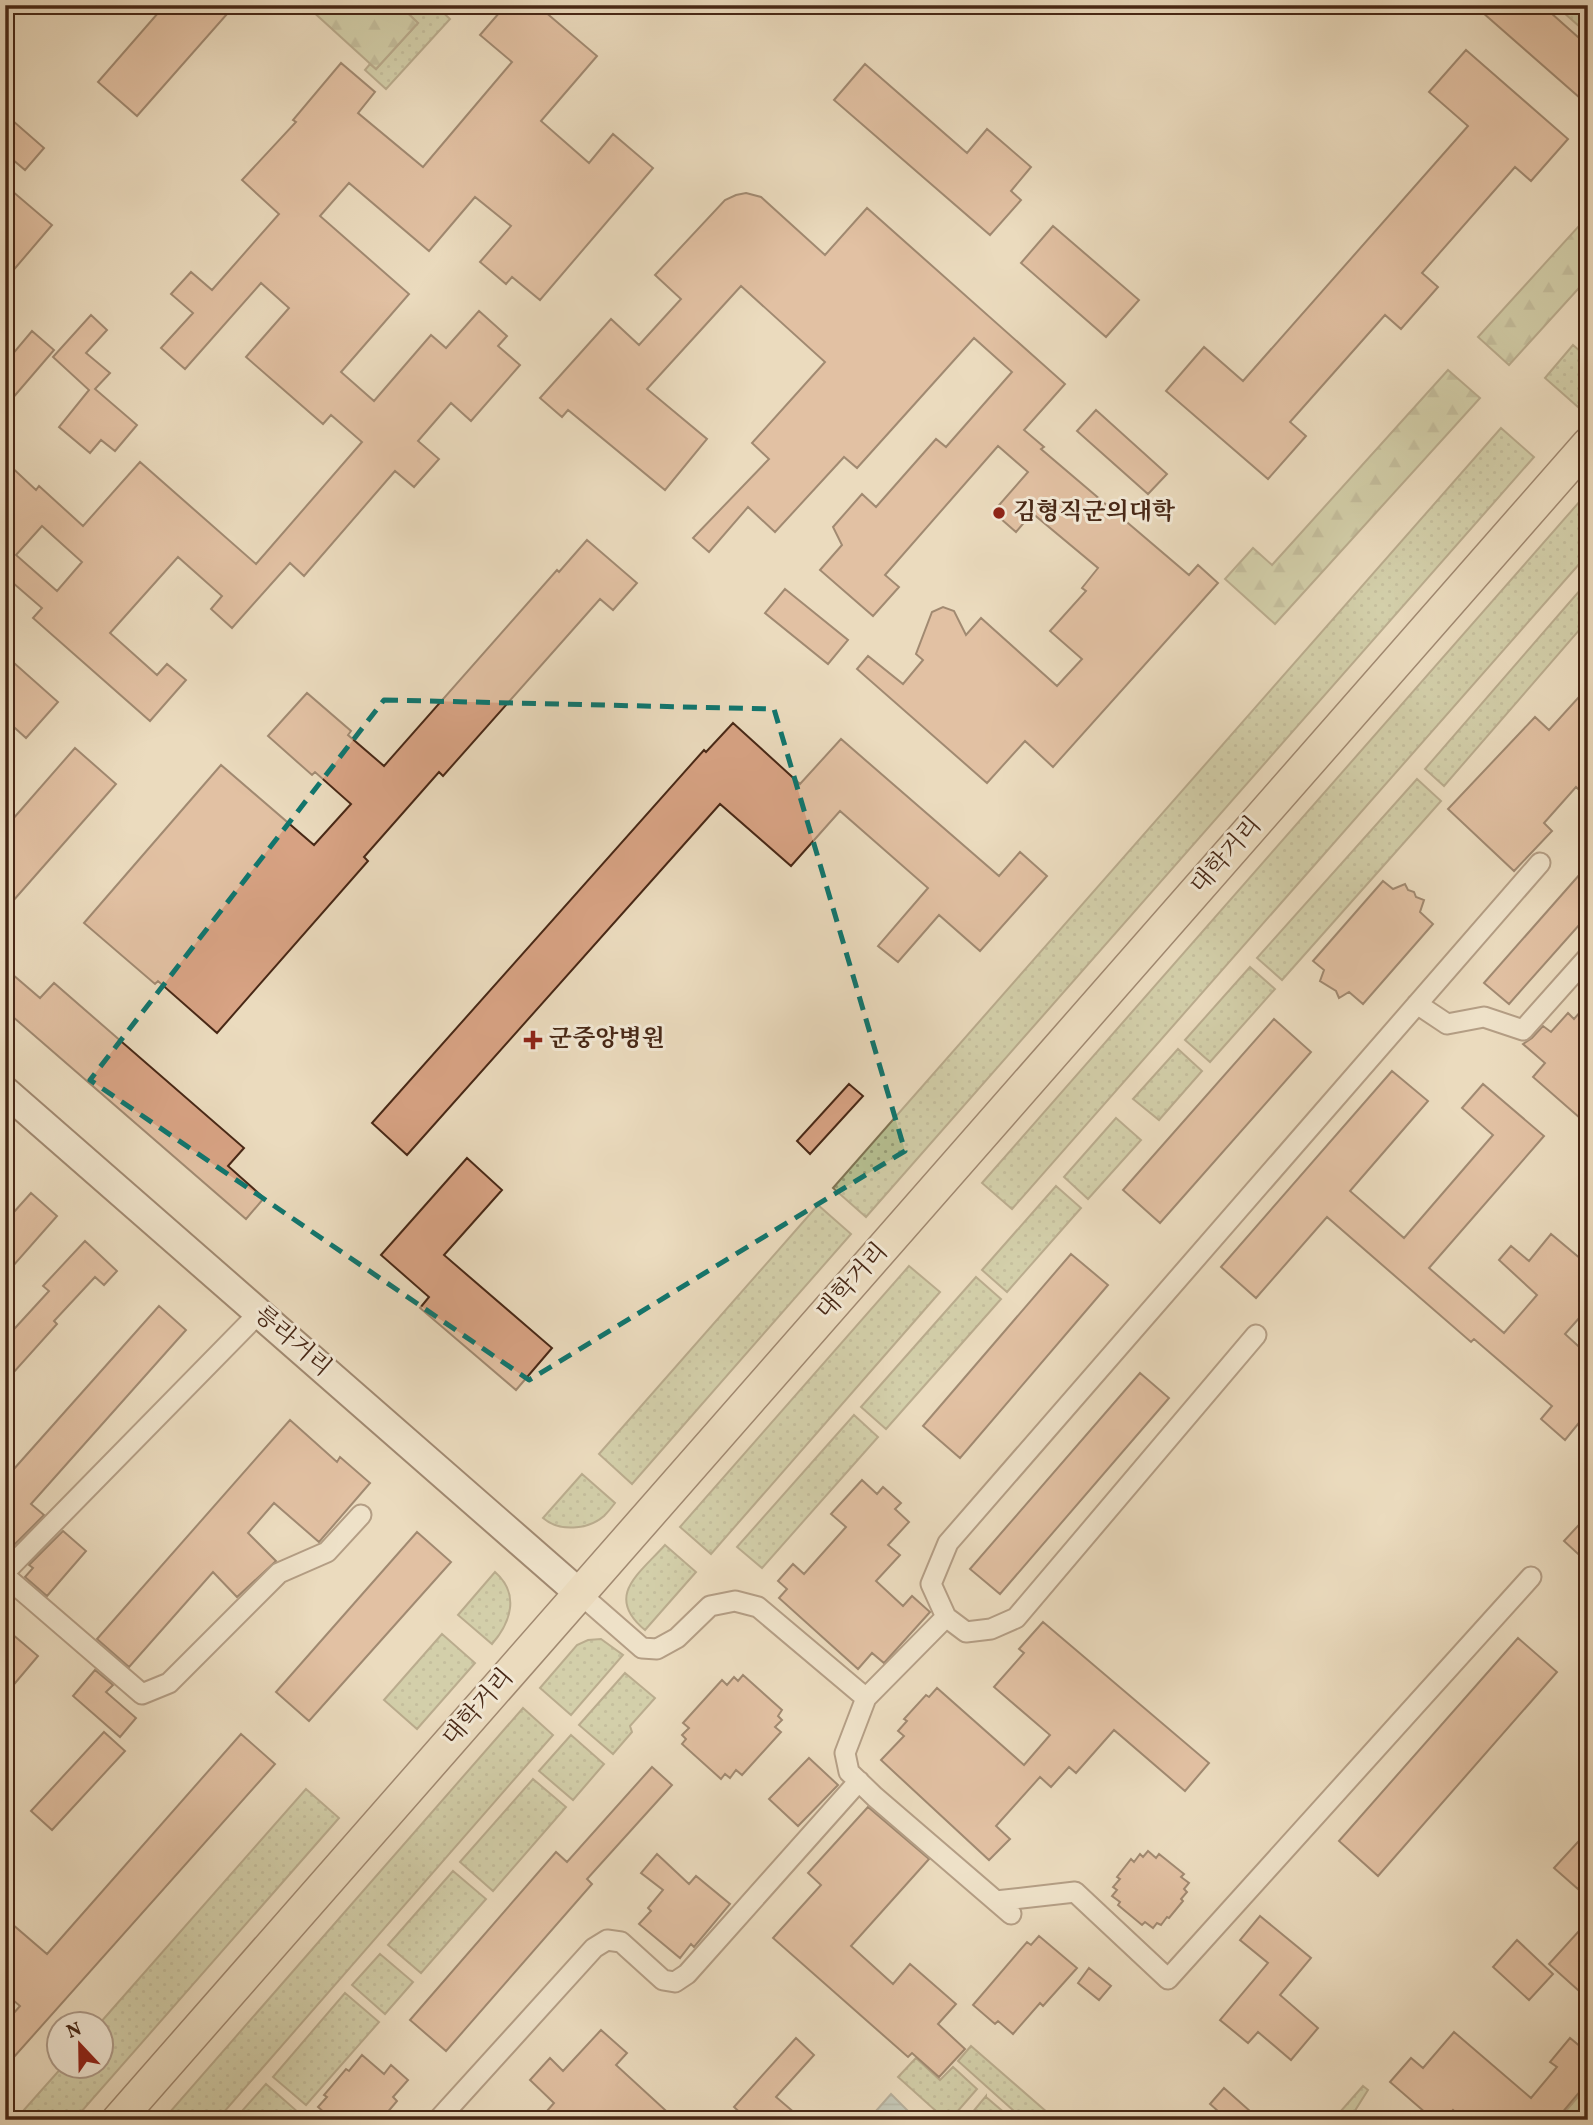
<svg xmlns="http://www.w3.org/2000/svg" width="1593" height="2125" font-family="Vollkorn,'Noto Serif KR',serif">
<defs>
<pattern id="grass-dots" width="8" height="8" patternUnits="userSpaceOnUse" patternTransform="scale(1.75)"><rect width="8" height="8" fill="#b6c092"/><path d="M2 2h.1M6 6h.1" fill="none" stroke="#969c76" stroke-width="1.8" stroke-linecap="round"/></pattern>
<pattern id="forest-firs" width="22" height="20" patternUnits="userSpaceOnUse" patternTransform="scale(1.75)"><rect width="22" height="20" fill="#b6c092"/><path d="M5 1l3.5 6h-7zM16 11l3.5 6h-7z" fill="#969c76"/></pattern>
<pattern id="water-rules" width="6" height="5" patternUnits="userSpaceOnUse" patternTransform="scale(1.75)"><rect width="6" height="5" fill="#9bb9b9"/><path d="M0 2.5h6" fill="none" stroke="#809695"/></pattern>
</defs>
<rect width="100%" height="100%" fill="#ebdbbe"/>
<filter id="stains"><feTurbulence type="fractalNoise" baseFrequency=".00286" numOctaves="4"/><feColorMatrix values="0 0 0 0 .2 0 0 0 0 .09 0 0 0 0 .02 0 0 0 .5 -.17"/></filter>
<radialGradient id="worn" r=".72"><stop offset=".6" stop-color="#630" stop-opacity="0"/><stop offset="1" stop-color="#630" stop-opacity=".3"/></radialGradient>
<path fill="url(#grass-dots)" stroke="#7f7454" stroke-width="2" d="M415 5H435L450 19 386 89 365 70 370 64 376 69 418 23 408 13Z
M1555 5H1583L1588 10V34Z
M1573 345 1588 358V395L1578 407 1545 378Z
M1501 428 1534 457 866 1217 833 1188Z
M1588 492V554L1012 1209 982 1183Z
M1588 581V620L1444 786 1425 769Z
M1417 779 1441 801 1282 980 1257 958Z
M1250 967 1275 989 1210 1062 1185 1040Z
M1178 1049 1202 1071 1159 1120 1133 1099Z
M1116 1118 1141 1140 1088 1199 1064 1177Z
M1056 1186 1081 1208 1007 1292 982 1270Z
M818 1205 851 1234 632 1484 599 1454Z
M909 1266 940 1292 711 1554 680 1527Z
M976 1277 1001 1299 886 1429 861 1407Z
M854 1415 878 1437 762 1568 737 1547Z
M582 1474 615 1503C612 1507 608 1512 604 1516 588 1530 559 1532 543 1518Z
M665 1545 696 1572 645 1630C604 1596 639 1574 665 1545Z
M495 1572C520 1594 511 1622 492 1644L458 1615Z
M442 1634 475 1663 417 1729 384 1700Z
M601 1639 623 1655 571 1715 540 1688 577 1645 588 1640Z
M625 1673 655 1698 630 1726 632 1732 613 1754 579 1725Z
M523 1708 553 1735 217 2120H163Z
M571 1735 604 1764 573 1800 539 1771Z
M533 1779 566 1807 493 1891 460 1862Z
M306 1789 339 1818 74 2120H15L63 2066H102V2024L100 2023Z
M453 1871 486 1899 421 1973 388 1945Z
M380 1954 413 1982 385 2014 352 1985Z
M345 1993 379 2022 306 2105 273 2077Z
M971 2046 1056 2120H1024L958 2061Z
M916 2058 940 2080 953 2067 977 2089 950 2120H946L898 2077Z
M266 2084 299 2113 293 2120H234Z
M1588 2085V2120H1558Z
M1363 2086 1368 2090 1356 2109 1353 2120H1333Z
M986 2096V2097L1013 2120H966Z"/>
<path fill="url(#forest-firs)" stroke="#7f7454" stroke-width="2" d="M311 5H399L418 23 376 69 309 8Z
M1588 216V278L1509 365 1478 337Z
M1448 370 1480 398 1275 624 1225 579 1253 548 1272 565Z"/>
<path fill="url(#water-rules)" stroke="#7a7f78" stroke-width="2" d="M891 2094 909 2112 901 2120H868Z"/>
<path fill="#d8a384" stroke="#482816" stroke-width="2" fill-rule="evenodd" d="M165 5H235L137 116 98 82Z
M506 5H537L597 56 541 121 589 163 613 134 653 168 540 300 512 277 506 284 480 262 511 226 475 197 429 251 349 183 320 216 409 294 341 372 374 401 431 335 446 348 479 311 507 336 498 346 520 365 471 421 451 403 418 441 439 459 414 487 395 471 304 576 290 563 232 628 211 609 222 596 178 557 110 633 157 675 167 664 186 680 150 721 33 618 42 608 5 576V461L36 490 39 486 83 526 140 462 256 564 362 442 331 415 323 424 246 357 289 308 261 283 185 369 161 348 193 313 171 294 191 272 212 290 279 214 242 180 296 122 293 120 341 63 375 92 358 113 423 167 512 62 480 35ZM42 526 82 562 57 591 16 555Z
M1474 5H1542L1588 46V105Z
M1466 50 1568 139 1531 181 1515 167 1422 273 1438 287 1401 329 1385 315 1290 422 1306 436 1268 479 1166 391 1204 347 1243 381 1468 126 1429 92Z
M865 64 967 153 987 129 1031 167 1011 191 1021 200 990 235 834 100Z
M5 114 44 148 25 170 5 153Z
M5 185 52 225 5 280Z
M746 193 761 197 825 255 867 208 1065 384 1024 430 1044 447 1041 449 1189 575 1198 565 1218 583 1053 767 1025 741 987 783 857 669 868 656 903 684 923 660 916 654 932 612 943 607 954 611 966 635 981 618 1057 686 1082 659 1050 631 1086 591 1082 588 1098 568 1032 513 1016 532 993 512 1028 472 998 446 885 575 899 587 873 616 820 570 842 545 833 527 862 494 876 507 936 439 946 447 1012 372 974 338 857 468 844 457 775 532 748 507 709 552 693 538 769 459 752 443 825 362 741 286 647 389 707 439 665 490 568 410 562 417 540 398 611 319 639 345 681 299 655 275 725 200 736 195Z
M1053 226 1139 300 1106 337 1021 263Z
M91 315 107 330 86 353 110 373 95 389 137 425 115 451 101 440 90 453 59 427 89 390 53 357Z
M32 331 54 350 5 407V363Z
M1096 410 1167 474 1148 494 1077 431Z
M587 540 637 583 613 610 600 599 443 776 439 772 364 857 368 861 217 1033 158 981 155 984 84 923 221 765 314 845 351 804 315 772 312 775 268 736 307 693 351 731 348 735 384 766 557 570 559 572Z
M785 589 848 640 828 664 765 613Z
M5 655 58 702 26 738 5 719Z
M1588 687V798L1576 787 1544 823 1552 831 1514 871 1448 809 1535 717 1549 730Z
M733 723 800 784 841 739 999 876 1020 852 1047 876 980 951 939 915 898 962 878 946 928 888 840 811 791 866 720 804 407 1155 372 1123 704 750 706 752Z
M75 748 116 784 5 910V828Z
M1588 865V915L1509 1004 1484 983Z
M1383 881 1393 889 1405 884 1408 890 1414 892 1416 897 1424 900 1420 912 1433 924 1363 1004 1349 992 1339 998 1336 991 1320 981 1324 970 1313 961Z
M5 968 40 998 54 983 244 1148 228 1166 264 1198 246 1219 5 1010Z
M1588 1003V1125L1533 1077 1545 1063 1523 1044 1532 1038 1543 1026 1551 1032 1568 1013 1574 1019Z
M1274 1019 1311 1052 1160 1223 1123 1190Z
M1392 1071 1428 1101 1350 1191 1404 1238 1493 1135 1462 1108 1483 1084 1544 1136 1429 1268 1504 1333 1537 1295 1499 1260 1511 1246 1529 1261 1551 1234 1588 1265V1308L1565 1334 1588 1355V1432L1578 1424 1565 1440 1541 1419 1552 1406 1474 1339 1471 1342 1327 1217 1256 1298 1221 1267Z
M849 1084 863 1096 810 1154 797 1141Z
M467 1158 502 1190 444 1255 552 1348 516 1390 420 1308 429 1297 381 1255Z
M31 1193 57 1216 5 1275V1222Z
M85 1241 117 1271 104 1285 95 1277 54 1321 57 1324 5 1382V1339L49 1291 43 1286Z
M1071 1254 1108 1285 960 1458 923 1426Z
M159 1306 186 1330 31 1504 44 1515 11 1548 5 1543V1479Z
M1140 1373 1169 1398 1000 1594 970 1569Z
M290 1420 337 1462 340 1457 370 1483 319 1542 274 1503 248 1533 276 1561 237 1597 213 1572 129 1667 97 1639Z
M862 1480 877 1494 883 1487 901 1503 895 1509 909 1522 888 1545 900 1555 876 1581 903 1606 912 1596 930 1612 884 1663 872 1653 858 1669 779 1598 787 1589 778 1581 793 1564 804 1574 846 1527 831 1514Z
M1588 1515V1563L1564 1541Z
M63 1531 86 1551 47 1596 25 1577 33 1568 29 1565Z
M417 1532 451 1562 309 1721 276 1692Z
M1043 1622 1209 1763 1185 1791 1114 1730 1076 1773 1069 1767 1051 1787 1040 1777 996 1826 1010 1839 989 1860 881 1760 904 1736 898 1731 907 1721 904 1719 926 1695 929 1697 937 1688 1024 1765 1050 1735 994 1687 1024 1653 1019 1649Z
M5 1628 38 1656 5 1695Z
M1518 1638 1557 1672 1378 1876 1339 1841Z
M95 1670 113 1685 106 1692 136 1718 120 1737 73 1696Z
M743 1675 782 1710 778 1716 782 1720 775 1727 781 1732 742 1775 736 1770 730 1778 725 1774 721 1779 682 1744 686 1739 682 1735 689 1728 683 1723 722 1680 727 1685 734 1677 738 1681Z
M104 1732 125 1751 52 1830 31 1811Z
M241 1734 275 1764 5 2067V2023L20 2006 5 1993V1918L47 1954Z
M809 1758 838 1785 798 1826 769 1799Z
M652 1767 672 1785 587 1879 592 1884 446 2051 410 2020 556 1852 567 1862Z
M868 1807 929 1859 851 1946 893 1984 910 1964 956 2004 938 2024 965 2049 939 2077 912 2053 908 2057 773 1938 821 1885 808 1873Z
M1588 1831V1877L1578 1889 1554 1868Z
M1148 1851 1156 1858 1159 1854 1184 1874 1181 1877 1189 1883 1184 1889 1187 1892 1181 1899 1183 1901 1169 1918 1167 1917 1161 1925 1157 1923 1153 1928 1145 1922 1142 1925 1118 1905 1120 1902 1112 1896 1117 1890 1113 1887 1120 1879 1117 1877 1131 1859 1134 1862 1140 1854 1143 1857Z
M657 1854 689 1884 696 1876 730 1904 694 1947 691 1944 680 1958 639 1924 651 1911 648 1908 663 1890 641 1873Z
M1260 1916 1311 1958 1280 1995 1318 2028 1291 2060 1258 2032 1248 2043 1220 2020 1268 1963 1240 1940Z
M1588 1921V1999L1549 1964Z
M1039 1936 1077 1968 1043 2006 1040 2003 1013 2034 998 2021 995 2024 973 2005 1027 1942 1031 1945Z
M1517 1940 1553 1974 1529 2000 1493 1967Z
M1089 1968 1111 1986 1099 2000 1078 1983Z
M601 2030 627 2053 616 2065 676 2120H539L554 2103 530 2080 550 2058 563 2071Z
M1454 2032 1531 2098 1557 2067 1550 2062 1570 2038 1588 2053V2082L1556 2120H1464L1453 2110 1444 2120H1434L1390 2082 1411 2058 1423 2068Z
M796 2038 814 2055 776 2097 803 2120H748L734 2107Z
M362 2055 384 2074 391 2065 408 2080 393 2097 397 2101 381 2120H333L318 2107 327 2097 324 2095 346 2069 349 2071Z
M1224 2088 1260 2120H1228L1210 2104Z"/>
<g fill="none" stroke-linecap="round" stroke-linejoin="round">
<defs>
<path id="minor" d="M1417 1004 1447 1024 1484 1017 1523 1030 1588 957
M5 1572 259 1313
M5 1576 142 1694 169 1683 279 1573 327 1552 361 1515
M579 1593 642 1648 657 1649 677 1638 710 1606 735 1601 758 1607 866 1698 845 1753 849 1772 875 1797 1011 1914
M946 1617 966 1632 991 1629 1016 1618 1256 1335
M866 1698 946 1617 931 1584 948 1543 1540 863
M996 1901 1075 1892 1168 1979 1531 1577
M438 2120 594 1948 607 1940 621 1942 663 1980 675 1982 687 1974 859 1781"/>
<path id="secondary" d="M5 1091 579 1593"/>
<path id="primary" d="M118 2120 1588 444"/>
</defs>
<use href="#minor" stroke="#715540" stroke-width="23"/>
<use href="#secondary" stroke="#482816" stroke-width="32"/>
<use href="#primary" stroke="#482816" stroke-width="35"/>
<use href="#minor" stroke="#f2e8d5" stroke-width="19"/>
<use href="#secondary" stroke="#f2e8d5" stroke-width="28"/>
<use href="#primary" stroke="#ebdbbe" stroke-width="32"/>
</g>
<path d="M0 0H1593V2125H0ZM384 700 774 709 905 1151 529 1380 90 1080Z" fill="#ebdbbe" fill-opacity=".55" fill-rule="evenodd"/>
<path fill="none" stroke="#0f766e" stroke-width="5" stroke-dasharray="14 9" stroke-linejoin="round" d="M384 700 774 709 905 1151 529 1380 90 1080Z"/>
<g fill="#8f2418" stroke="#f2e8d5" stroke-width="2.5">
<circle cx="999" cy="513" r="7"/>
<path d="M529.5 1029.5h7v7h7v7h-7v7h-7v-7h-7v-7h7z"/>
</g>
<g text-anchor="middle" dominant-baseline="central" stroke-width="6" stroke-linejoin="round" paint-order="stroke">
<g font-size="24" font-weight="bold" fill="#482816" stroke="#f2e8d5" text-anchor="start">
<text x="1013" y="513">김형직군의대학</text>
<text x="549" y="1040">군중앙병원</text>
</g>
<g font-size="24" fill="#482816" stroke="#f2e8d5">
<text transform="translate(1227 856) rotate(-49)">대학거리</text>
<text transform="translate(853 1282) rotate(-48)">대학거리</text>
<text transform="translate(292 1342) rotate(41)">릉라거리</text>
<text transform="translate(479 1708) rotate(-49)">대학거리</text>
</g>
</g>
<rect width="1593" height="2125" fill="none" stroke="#ebdbbe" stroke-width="28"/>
<rect x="7" y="7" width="1579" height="2111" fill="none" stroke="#482816" stroke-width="3.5"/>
<rect x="14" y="14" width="1565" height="2097" fill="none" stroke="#482816" stroke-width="2"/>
<g transform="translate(80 2045) rotate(338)"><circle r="33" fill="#f2e8d5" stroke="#ae9b89" stroke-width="2"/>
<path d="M0-5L12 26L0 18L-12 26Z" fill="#8f2418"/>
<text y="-10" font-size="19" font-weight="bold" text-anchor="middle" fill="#482816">N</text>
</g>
<rect width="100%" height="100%" filter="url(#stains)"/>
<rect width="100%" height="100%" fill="url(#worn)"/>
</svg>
